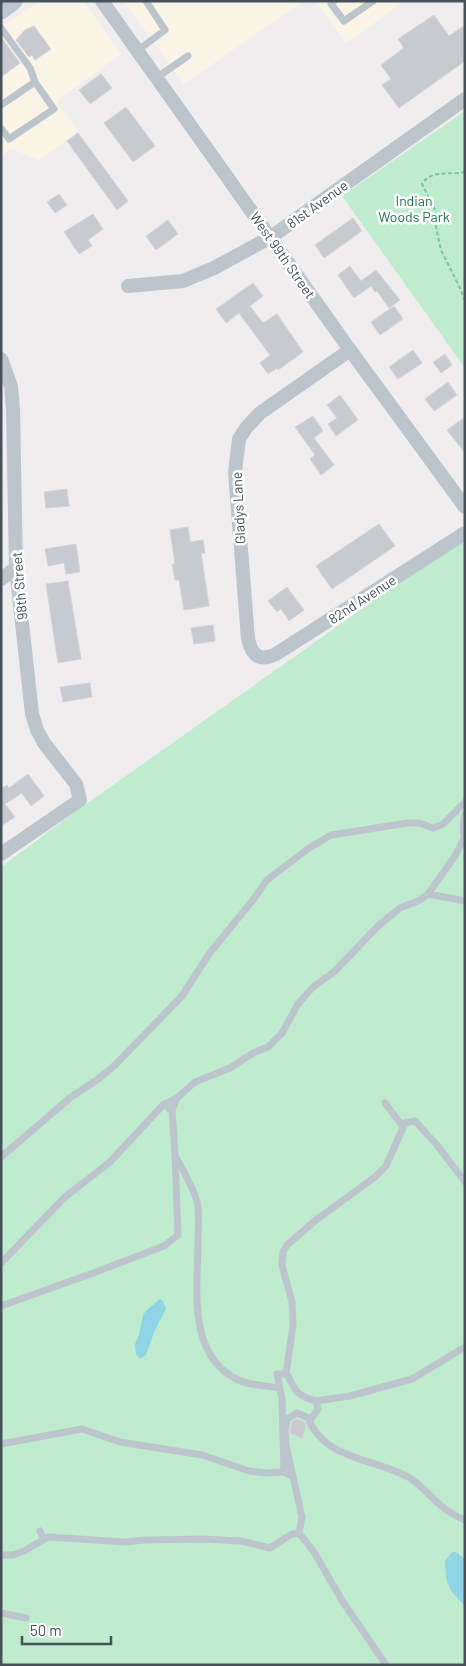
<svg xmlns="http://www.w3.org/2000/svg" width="466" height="1666" font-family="Barlow,sans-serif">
<rect width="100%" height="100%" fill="#f0edee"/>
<path fill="#faf4e7" d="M39 1H83L121 54 57 101 78 132 39 160 12 149 1 155V27Z
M124 1H303L184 84Z
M316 1H405L346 43Z"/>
<path fill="#bfebcf" d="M465 111V368L342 196Z
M465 536V1665H1V867L75 812Z"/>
<path fill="#8fd5e5" d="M160 1299 163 1301 166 1309 155 1330 146 1355 140 1359 136 1354 135 1344 139 1335 143 1315 147 1310Z
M452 1552H456L465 1559V1606C448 1589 446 1585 445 1561Z"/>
<path fill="#c8cad0" stroke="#d2d4d9" d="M434 15 449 36 465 25V61L399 108 382 85 391 79 381 65 404 48 398 39Z
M34 26 51 49 35 60 32 55 29 57 16 40 25 30Z
M1 37 20 63 1 77Z
M101 74 112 88 90 104 79 90Z
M126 107 155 146 133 162 104 123Z
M78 133 128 201 117 210 67 141Z
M59 194 67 205 55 213 47 202Z
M93 214 103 229 88 240 92 246 79 254 64 232Z
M353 218 362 231 324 258 315 245Z
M168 220 178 234 156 250 146 236Z
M350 266 361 281 376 270 400 300 389 308 377 291 375 292 371 286 354 298 338 275Z
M253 283 263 296 250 306 263 323 277 314 303 352 278 370 277 368 268 374 260 363 270 355 239 313 226 323 216 309Z
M394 306 403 319 380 335 371 322Z
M413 350 422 363 398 379 389 367Z
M445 354 452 365 441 373 433 362Z
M448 382 457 395 434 411 425 399Z
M340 395 358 420 336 436 328 424 337 418 327 405Z
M313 416 323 431 314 438 334 465 321 475 310 459 315 455 295 427Z
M465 417V453L447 430Z
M67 489 69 506 46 508 44 492Z
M379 524 395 546 332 589 316 566Z
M188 527 190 542 203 540 205 553H201L209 606 184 610 179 580H175L172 564H175L170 530Z
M76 544 80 572 66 574 64 563 48 566 45 549Z
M68 581 81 659 58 663 46 584Z
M287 587 304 610 289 621 281 609 277 612 268 601Z
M213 625 215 641 194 644 191 628Z
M90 683 92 697 63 702 60 687Z
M28 774 44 796 31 806 22 793 5 804 15 817 1 826V789L7 785 9 788Z
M297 1419 304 1422 306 1426 302 1438 290 1433 292 1422Z"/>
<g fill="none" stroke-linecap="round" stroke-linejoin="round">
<path stroke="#79c69f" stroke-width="2" stroke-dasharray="4 2.5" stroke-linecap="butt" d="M465 172 460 173C446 174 430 171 422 184L436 212V227L441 250 460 288 465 301"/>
<path stroke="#bdc5cc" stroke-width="7" d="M334 1 331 4 344 21 373 1
M1 28 30 68 35 82 54 109 9 139 1 128
M137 51 165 30 146 1
M156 78 188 56
M1 105 35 82
M428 894 465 901
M177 1098 195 1082 230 1068 253 1053 268 1047 282 1033 298 1004 313 987 334 972 379 925 400 908 420 900 428 894 455 856 464 838 463 826 465 814
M385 1103 401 1124 415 1121 437 1145 465 1182
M1 1157 71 1097 97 1080 115 1065 182 996 209 954 253 900 267 880 309 848 331 835 408 823H419L433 828 443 824 465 802
M176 1157C183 1171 193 1186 197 1202 200 1213 198 1228 198 1240 198 1288 186 1354 238 1380 248 1385 268 1386 279 1388
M1 1263 65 1197 110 1162 163 1105
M1 1306 96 1272 164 1246 178 1235 175 1154 172 1110 169 1109 172 1102 163 1105 177 1098 172 1110
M286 1374 293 1325 292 1302 282 1265 283 1252 287 1245 316 1220 375 1177 386 1166 405 1123
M316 1401 350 1396 412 1379 465 1347
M308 1418C325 1461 376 1458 410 1478 425 1488 436 1504 451 1513 455 1516 460 1518 465 1520
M1 1444 82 1429 120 1442 202 1455 249 1471 266 1473 284 1472
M292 1476 284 1472 282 1399 277 1374H287C295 1391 297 1396 316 1401L318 1409 311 1419 297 1413 287 1419 285 1432 286 1445 302 1517 299 1533 314 1552 343 1602 386 1665
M40 1531 44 1539
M1 1555H13L24 1551 48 1537 126 1542 144 1540 204 1539 241 1541 270 1548 292 1534 299 1533
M1 1613 26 1618"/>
<path stroke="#bdc5cc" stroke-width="14" d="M102 1 350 350 465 507
M128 286 183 281 214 268 271 237 465 99
M350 350 260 413 246 428 239 439 235 472 248 639C252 656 260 662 276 654L465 533
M1 359 11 386 13 409 16 568 32 714 37 730 44 743 76 784 80 800 1 854
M1 579 16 568"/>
<path stroke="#bcc6d0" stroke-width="19" d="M1 10 13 1"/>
</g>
<g text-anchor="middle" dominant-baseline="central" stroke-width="5" stroke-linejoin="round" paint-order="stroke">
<g font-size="14" fill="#1e7547" stroke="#fff">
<text x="414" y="200">Indian<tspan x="414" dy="16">Woods Park</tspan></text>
</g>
<g font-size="14" fill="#475159" stroke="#fff">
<text transform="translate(317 204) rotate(-36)">81st Avenue</text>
<text transform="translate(283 255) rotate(55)">West 99th Street</text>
<text transform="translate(238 508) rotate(-93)">Gladys Lane</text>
<text transform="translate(19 586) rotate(-95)">98th Street</text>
<text transform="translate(362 599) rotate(-33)">82nd Avenue</text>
</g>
</g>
<rect width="466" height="1666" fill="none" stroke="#475159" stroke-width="5"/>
<path d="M22 1636v8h89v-8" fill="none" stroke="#475159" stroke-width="2.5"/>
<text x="30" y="1636" font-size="15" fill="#475159" stroke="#ffffff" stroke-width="4" paint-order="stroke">50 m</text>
</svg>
